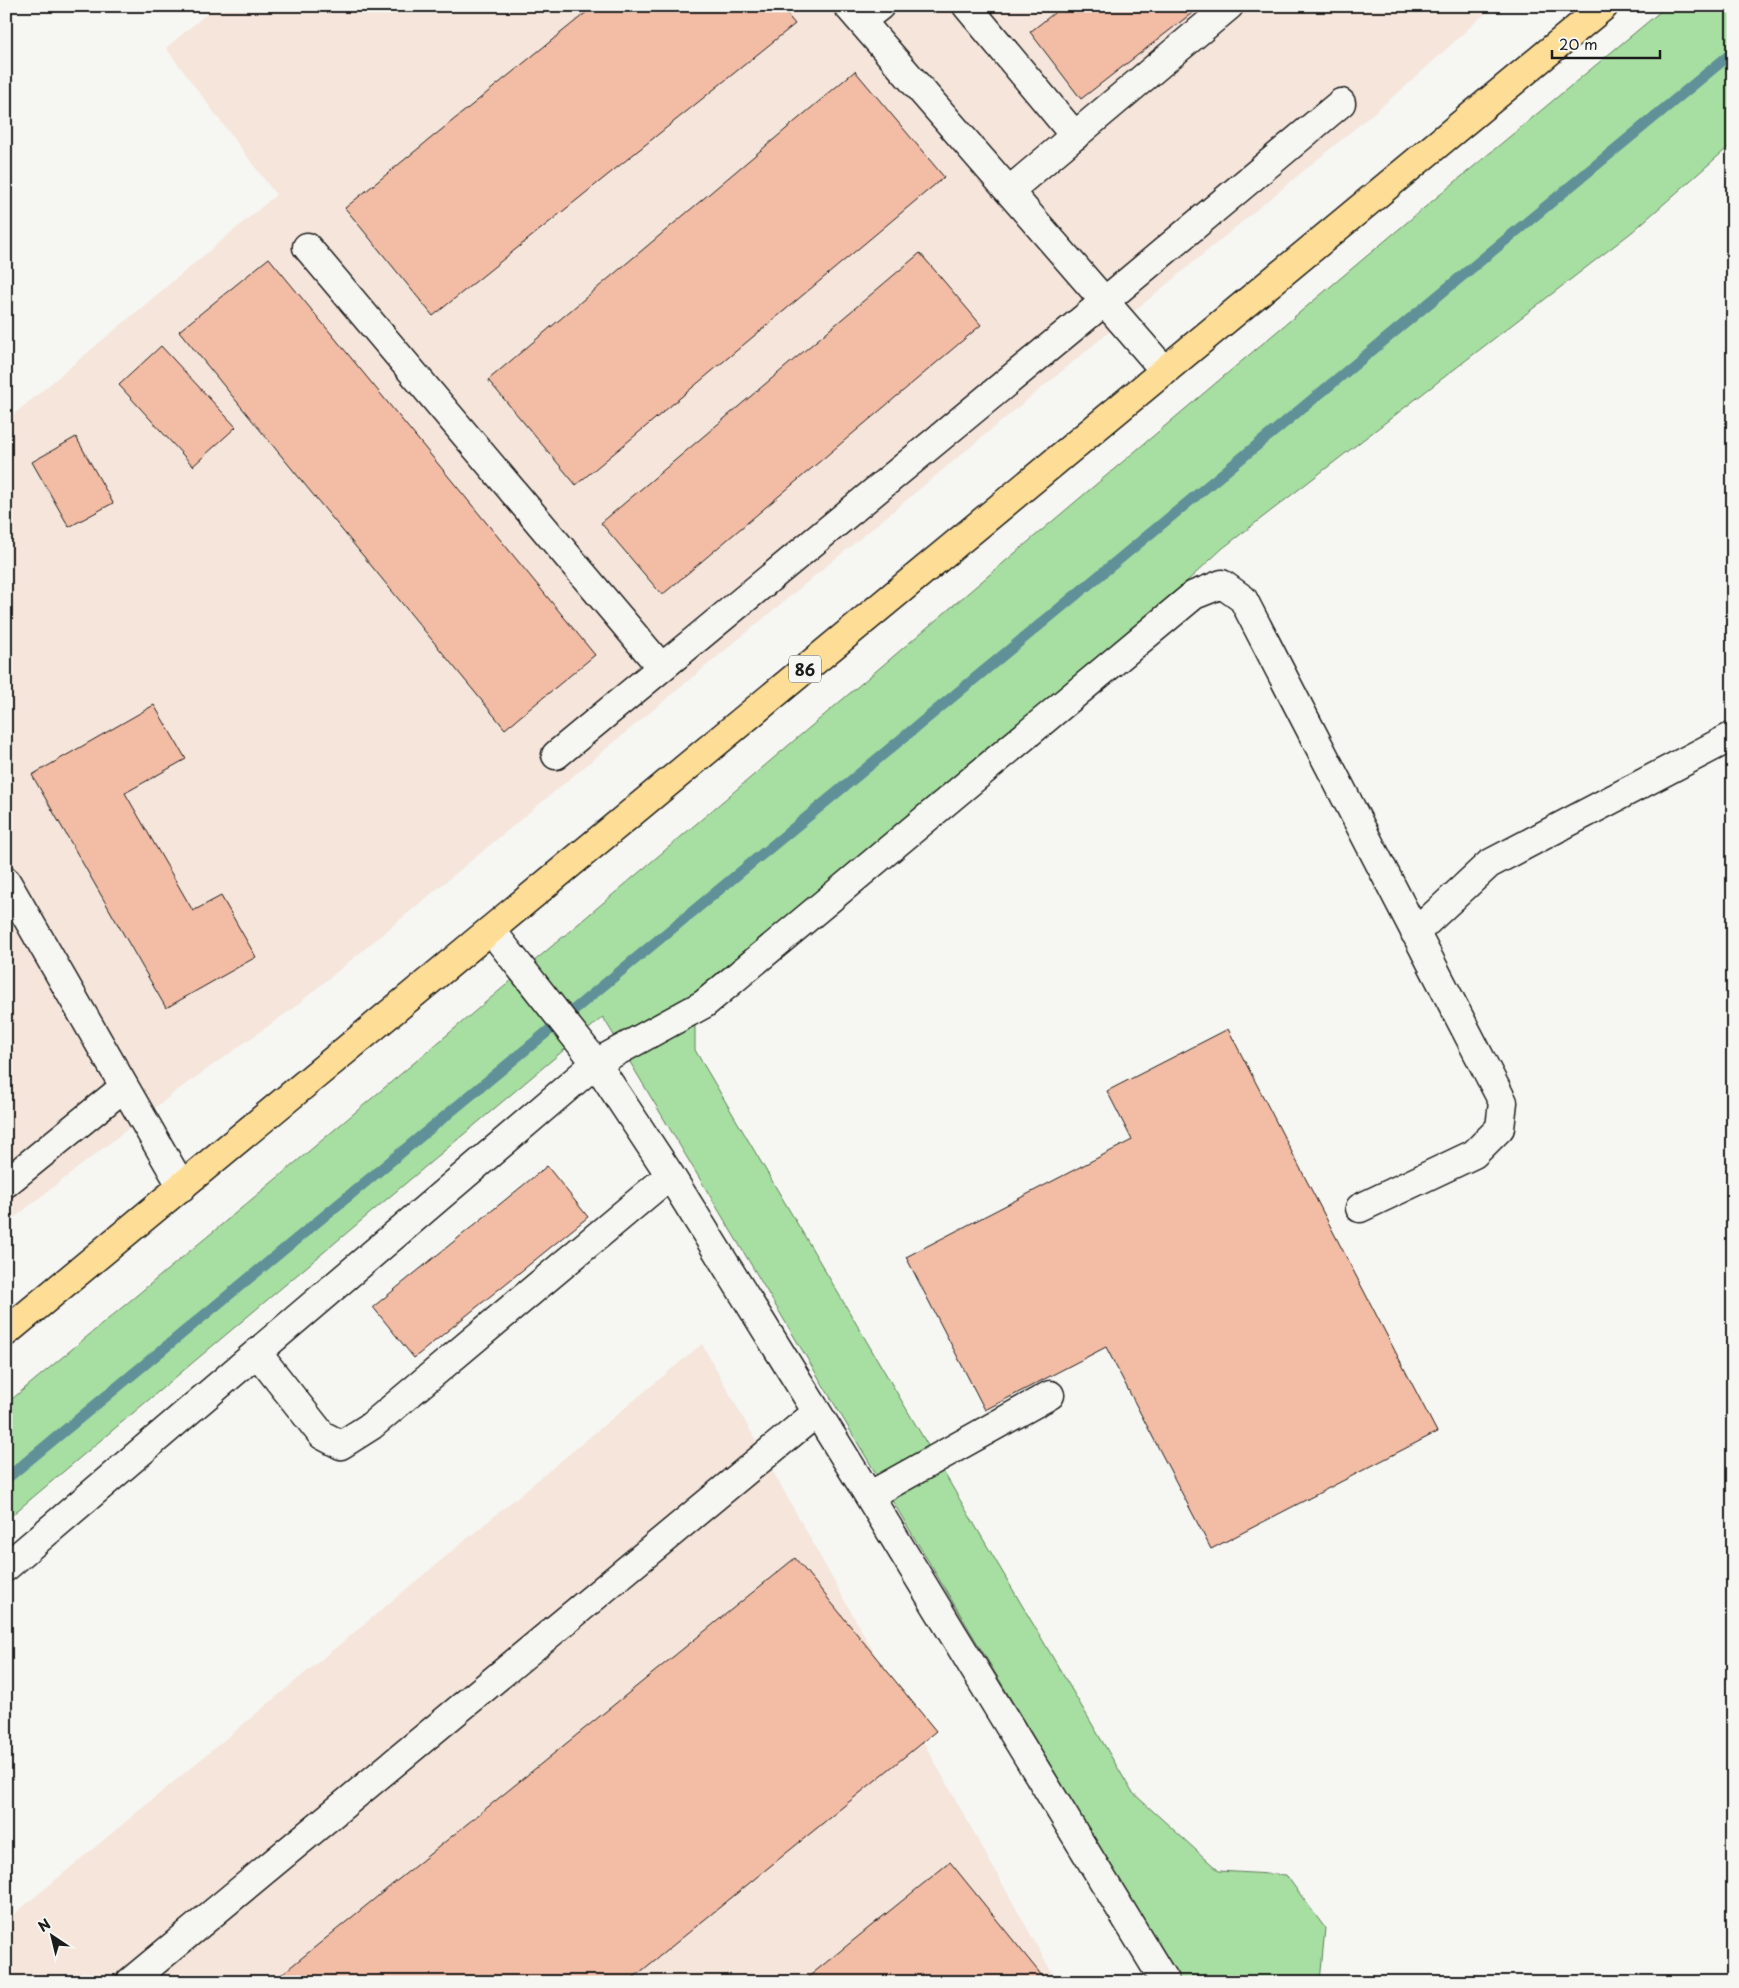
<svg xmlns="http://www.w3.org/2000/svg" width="1739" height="1988" font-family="'Playpen Sans',sans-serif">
<rect width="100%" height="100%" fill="#f6f6f2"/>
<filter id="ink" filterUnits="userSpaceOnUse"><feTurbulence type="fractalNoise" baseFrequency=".02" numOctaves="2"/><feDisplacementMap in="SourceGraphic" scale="10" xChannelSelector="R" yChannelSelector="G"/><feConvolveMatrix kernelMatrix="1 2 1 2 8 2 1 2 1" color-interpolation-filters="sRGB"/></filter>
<g filter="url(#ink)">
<path fill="#f5e5db" d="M216 6H1493L1406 86 292 1009 175 1092 6 1224V421L276 195 166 48Z
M702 1344 1057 1982H6V1921Z"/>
<path fill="#a7dea1" stroke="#627d5e" d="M1667 6H1733V143L1632 232 1223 548 926 822 695 1013V1050L1132 1792 1219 1871 1286 1875 1325 1928 1320 1982H1180L603 1017 6 1520V1404C564 943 1109 466 1667 6Z"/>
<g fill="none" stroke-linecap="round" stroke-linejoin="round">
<path stroke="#609198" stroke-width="11" d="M6 1479 1733 52"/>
</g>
<path fill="#f2bca5" stroke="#1c1c1c" d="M594 6H780L795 24 433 316 345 208Z
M1063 6H1201L1081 99 1030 32Z
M855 71 944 177 576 485 488 380Z
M920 253 981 325 662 595 601 523Z
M269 258 595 655 505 729 179 331Z
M161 346 236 427 193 466 119 385Z
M76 437 113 503 69 527 32 462Z
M154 705 186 759 125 793 193 911 221 896 256 957 166 1008 32 775Z
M1228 1029 1437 1432 1211 1549 1106 1347 985 1410 906 1257 1132 1140 1107 1091Z
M547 1166 588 1217 414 1358 373 1307Z
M795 1558 936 1731 628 1982H272Z
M950 1862 1047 1982H802Z"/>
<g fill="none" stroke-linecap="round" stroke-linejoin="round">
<defs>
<path id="minor" d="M848 6 1165 371
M967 6 1075 136
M861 21 880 6
M1009 191 1229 6
M307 247 661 667
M556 755 1105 301 1341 103
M6 881 182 1187
M491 930 596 1063 670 1175 869 1496 1165 1982
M1415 933 1489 864 1733 736
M6 1183 123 1088
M258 1354 322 1435 341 1445 371 1426 670 1175
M869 1496 1050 1395
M6 1567 596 1063 704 1004 1194 595 1222 584 1243 599 1503 1102 1500 1128 1474 1154 1360 1208
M130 1982 816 1413"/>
<path id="major" d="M6 1332 1604 6"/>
</defs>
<use href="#minor" stroke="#1c1c1c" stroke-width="31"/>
<use href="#major" stroke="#1c1c1c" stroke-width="31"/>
<use href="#minor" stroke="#f6f6f2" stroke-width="28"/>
<use href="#major" stroke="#fede96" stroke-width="28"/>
</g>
</g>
<g text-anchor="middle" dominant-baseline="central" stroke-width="4" stroke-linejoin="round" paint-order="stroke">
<rect fill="#f6f6f2" stroke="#5d5d5c" stroke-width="1" x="789" y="655.5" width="32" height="27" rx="4"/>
<g font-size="16" font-weight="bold" fill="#1c1c1c">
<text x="805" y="669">86</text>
</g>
</g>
<rect width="1739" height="1988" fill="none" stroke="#f6f6f2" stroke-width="25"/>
<rect x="12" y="12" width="1714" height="1963" fill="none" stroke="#1c1c1c" stroke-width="2" filter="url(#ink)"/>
<g transform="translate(52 1936) rotate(325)" stroke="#f6f6f2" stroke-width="4" paint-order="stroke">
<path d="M0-4L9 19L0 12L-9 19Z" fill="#1c1c1c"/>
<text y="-8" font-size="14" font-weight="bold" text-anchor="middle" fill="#1c1c1c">N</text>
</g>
<path d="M1552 50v8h108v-8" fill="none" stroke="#1c1c1c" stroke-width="2.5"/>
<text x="1559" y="50" font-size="15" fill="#1c1c1c" stroke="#f6f6f2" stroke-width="4" paint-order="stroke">20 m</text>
</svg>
